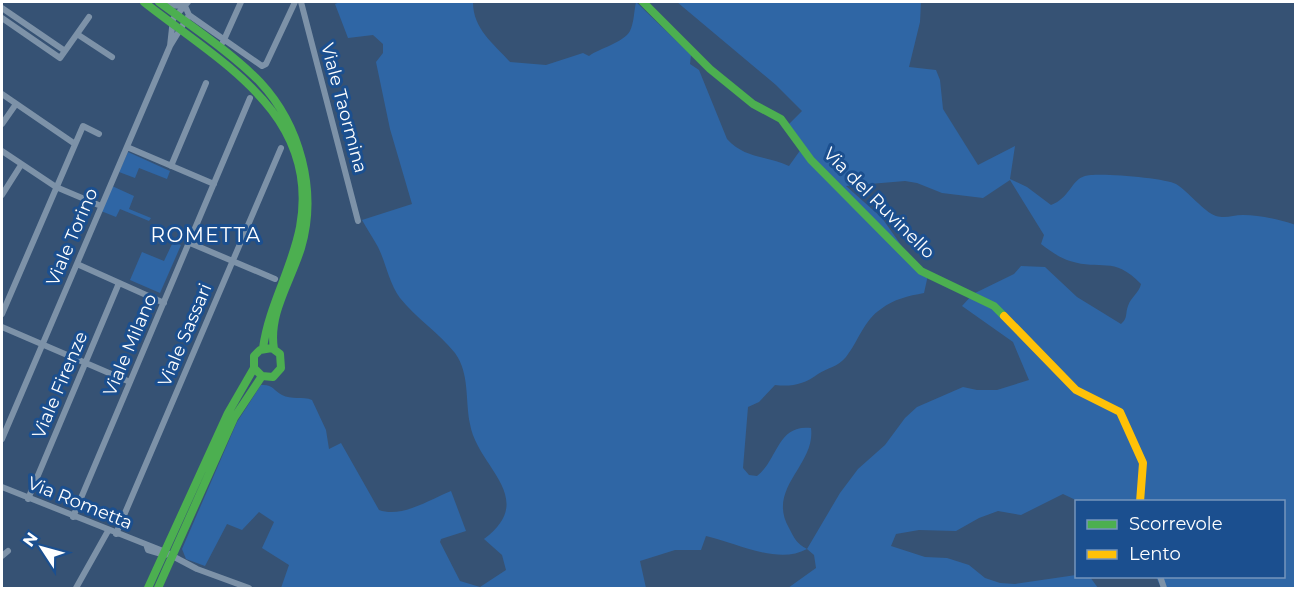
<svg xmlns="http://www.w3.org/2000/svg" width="1297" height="590" font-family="Montserrat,sans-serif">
<rect width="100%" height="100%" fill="#365274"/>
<!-- green -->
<path fill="#2f66a5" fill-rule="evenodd" d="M340 2H473C473 29 493 43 510 62L546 65 583 53 589 56C600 48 623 43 630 31 634 23 634 11 636 2L691 55 690 64 699 70 727 139C745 159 768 156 789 166L804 145 789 124 802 111 776 85 677 2H921L920 22 909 67 936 70 940 80 943 109 978 165 1015 146 1010 179 1027 187 1051 205C1070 198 1071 180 1085 176 1096 172 1166 178 1176 184 1188 191 1204 212 1216 216 1226 219 1233 215 1243 215 1259 215 1277 219 1293 224L1295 225V588H1161L1156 577 1284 576V502H1080L1063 494 1021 515 998 511 979 518 956 531 919 530 896 534 891 546 925 557 947 558 969 565 985 578 1000 583 1015 584 1076 575 1090 577 1098 588H788L816 568 814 555 807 549C778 565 737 543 706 536L701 550H675L640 561 646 588H281L289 565 262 548 274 522 259 512 242 530 227 524 205 566 186 559 182 549 237 422 261 385C273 384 273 390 282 395 291 400 303 396 312 400L326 430 329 449 341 443 379 510C402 518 429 500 451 491L466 531 441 539 440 542 460 581 480 587 506 570 502 555 484 539C539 498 477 467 470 424 465 400 470 374 455 353 439 333 416 318 400 298 389 283 386 263 378 247 373 238 367 229 362 220L412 204 390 129 376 62 383 53V44L373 35 348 38 335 4ZM1010 180 1044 235 1041 244C1050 251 1060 258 1070 261 1101 271 1113 255 1141 284 1139 293 1131 297 1128 306 1125 314 1128 318 1121 324L1077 297 1045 267 1021 266 1014 274 973 294 962 306 1013 342 1029 380 997 390H977L963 387 917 407 905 418 885 445 858 469 840 493 807 549C797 544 794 538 789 528 766 488 816 465 811 428 777 424 778 460 757 476L749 475 743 468 748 407 759 402 775 385C792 387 805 384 818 374 827 368 838 367 846 357 858 342 864 320 881 309 894 299 908 296 924 293L928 275 908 255 882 218 846 186 905 181 917 183 942 193 983 198Z
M128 152 170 171 167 179 139 168 135 178 119 172Z
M112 186 134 196 129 209 151 218 149 221 120 209 116 217 101 211Z
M173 242 181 245 160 293 130 280 142 252 164 261Z"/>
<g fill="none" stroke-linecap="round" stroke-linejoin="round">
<!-- street -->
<path stroke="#7d92a8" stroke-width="6" d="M301 2 358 221
M163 5 185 6
M2 8 65 51
M189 15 262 66 266 64 295 2
M2 18 60 58 89 17
M77 34 112 57
M223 42 241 2
M170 46 173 19 188 2
M2 94 75 144
M2 124 16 104
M127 147 214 184
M2 151 56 187 101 206
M171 166 206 83
M2 195 21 165
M190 243 275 279
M77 264 164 303
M2 314 83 126 99 134
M2 327 130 382
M2 439 170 46 189 15 185 6
M2 487 163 551 197 569 249 588
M28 499 119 283
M73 517 250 98
M116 534 281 148
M147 547 148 550 165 555
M2 556 8 551
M1160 576 1164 588
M76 588 108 531"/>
<!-- fast -->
<path stroke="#4caf50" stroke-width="8" d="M144 2C218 61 321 113 300 227 292 269 269 305 263 348
M159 2C190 25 233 54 260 82 300 125 318 191 301 248 291 281 268 314 274 349
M643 2 710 69 753 104 781 119 811 160 921 271 994 306 1004 316
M148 588 228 413 254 368
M158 588 234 418 262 376 273 377 281 368 280 354 272 348 260 350 254 356V368L262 376"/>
<!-- slow -->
<path stroke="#ffc107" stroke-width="8" d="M1004 316 1076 390 1120 412 1143 463 1140 502"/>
</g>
<g text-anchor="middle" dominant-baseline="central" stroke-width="6" stroke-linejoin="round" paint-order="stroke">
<!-- street labels -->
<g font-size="18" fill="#fff" stroke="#1b4f8f">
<text transform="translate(344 108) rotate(75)">Viale Taormina</text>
<text transform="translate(879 203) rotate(45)">Via del Ruvinello</text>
<text transform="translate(72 237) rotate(-67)">Viale Torino</text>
<text transform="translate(185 335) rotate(-67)">Viale Sassari</text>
<text transform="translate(130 345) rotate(-67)">Viale Milano</text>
<text transform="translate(60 385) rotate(-67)">Viale Firenze</text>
<text transform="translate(80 503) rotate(22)">Via Rometta</text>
</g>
<!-- neighbourhood labels -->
<g font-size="20" letter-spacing="1.5" fill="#fff" stroke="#1b4f8f">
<text x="206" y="235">ROMETTA</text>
</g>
</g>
<!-- border -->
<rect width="1297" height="590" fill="none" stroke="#ffffff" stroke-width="6"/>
<!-- legend -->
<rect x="1075" y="500" width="210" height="78" fill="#1b4f8f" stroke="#7695bc" stroke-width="1.5"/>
<rect x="1087" y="520" width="30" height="9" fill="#4caf50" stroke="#7695bc" stroke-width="1.5"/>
<text x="1129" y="530" font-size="18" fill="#ffffff">Scorrevole</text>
<rect x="1087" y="550" width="30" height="9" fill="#ffc107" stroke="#7695bc" stroke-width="1.5"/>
<text x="1129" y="560" font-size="18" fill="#ffffff">Lento</text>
<!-- north arrow -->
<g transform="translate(42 548) rotate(306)" stroke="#1b4f8f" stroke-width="4.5" paint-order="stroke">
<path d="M0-4.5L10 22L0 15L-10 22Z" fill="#ffffff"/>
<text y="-9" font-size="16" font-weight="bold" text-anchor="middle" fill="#ffffff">N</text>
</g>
</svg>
